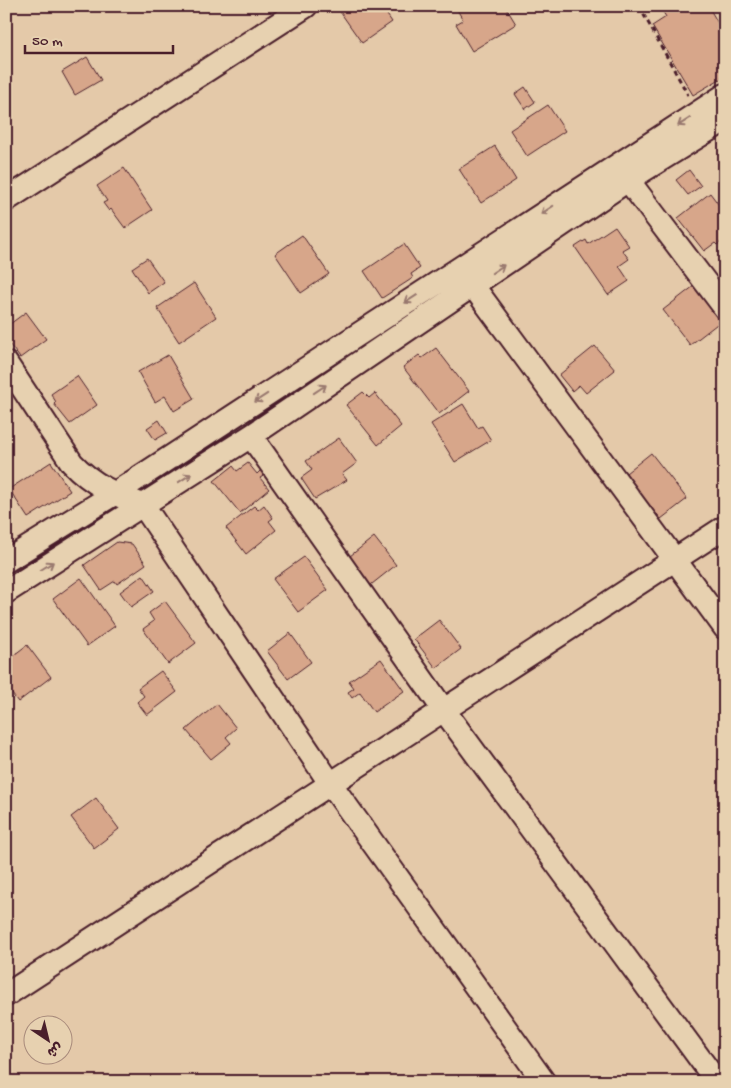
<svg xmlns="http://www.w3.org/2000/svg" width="731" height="1088" font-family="'Gochi Hand','Playpen Sans Arabic',sans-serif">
<rect width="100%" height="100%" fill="#e4c9a9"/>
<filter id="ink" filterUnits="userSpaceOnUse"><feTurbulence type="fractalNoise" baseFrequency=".02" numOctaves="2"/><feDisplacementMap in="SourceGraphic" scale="10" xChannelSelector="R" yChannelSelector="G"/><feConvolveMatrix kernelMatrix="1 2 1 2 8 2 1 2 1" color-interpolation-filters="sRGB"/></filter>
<g filter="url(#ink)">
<!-- building -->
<path fill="#d7a68a" stroke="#4a1f2b" d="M336 6H381L392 22 362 43Z
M455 6H505L516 24 472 51 456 24 463 20Z
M669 6H708L725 35V76L693 95 652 26 666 17 662 10Z
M87 57 101 80 75 95 62 72Z
M525 87 535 102 525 109 515 94Z
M548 105 565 131 527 156 510 130Z
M495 146 516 180 481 203 459 169Z
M124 168 152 210 125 228 111 209 109 211 103 203 107 201 97 186Z
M689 170 701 186 688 195 676 180Z
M710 193 725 213V239L717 245 715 243 704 251 678 218Z
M615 226 629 246 622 250 629 259 619 266 629 281 608 295 575 247 586 240 588 244Z
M302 235 329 274 301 293 275 254Z
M404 244 420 268 411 274 413 278 382 298 364 271Z
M147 258 164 282 148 293 132 268Z
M194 283 216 317 179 342 157 308Z
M694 286 721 321 690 345 663 310Z
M26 312 46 339 20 358 6 340V327Z
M595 346 615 370 586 393 579 385 572 391 559 375Z
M436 348 469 391 439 414 403 367 419 355 422 358Z
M168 355 194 399 174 411 165 396 155 402 138 372Z
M77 376 97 405 70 424 54 404 56 402 51 394Z
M363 392 369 398 375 393 401 426 378 445 346 405Z
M463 404 478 428 482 426 491 440 455 462 431 424Z
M159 420 167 433 155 440 147 428Z
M339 438 357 463 342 474 347 480 315 499 301 478 312 470 306 461Z
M651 453 687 499 661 519 657 514 653 518 621 477Z
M51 462 70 491 28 518 9 489Z
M248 463 257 474 261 470 265 475 260 478 269 489 240 513 214 481 233 466 237 471Z
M264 505 273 518 269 521 276 530 246 554 226 528 254 506 258 510Z
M374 537 396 565 367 588 345 560Z
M117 542 132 544 146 564 117 584 115 581 101 590 84 565Z
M304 557 328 590 298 612 273 579Z
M143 575 154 591 131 607 120 592Z
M81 578 115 626 87 646 53 599Z
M165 601 196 643 168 664 143 629 154 621 149 613Z
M439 620 461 649 436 668 414 639Z
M290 633 311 662 288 679 267 651Z
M27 645 51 677 18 702 6 686V661Z
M381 659 404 691 374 712 360 692 352 698 348 692 354 688 349 681Z
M161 671 177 692 147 715 137 702 144 696 138 688Z
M217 704 236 728 226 737 231 743 211 759 186 730Z
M96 798 119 829 94 848 71 817Z"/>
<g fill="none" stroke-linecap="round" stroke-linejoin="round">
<!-- minor casing -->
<g stroke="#4a1f2b" stroke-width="26">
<path id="minor" d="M628 180 725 308
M6 200 306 6
M473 286 725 628
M6 363 72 463C92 484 115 495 143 505L330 783 544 1082
M251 436 443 709 717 1082
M6 561 114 494 725 95
M6 592 251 436 628 180 725 120
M6 995 725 527"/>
</g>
<!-- path -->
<path stroke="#4a1f2b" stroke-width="3" stroke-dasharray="5 4" stroke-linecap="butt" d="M639 6 688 95"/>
<!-- minor -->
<use href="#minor" stroke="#e7d1b0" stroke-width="22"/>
</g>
<!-- one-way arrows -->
<defs><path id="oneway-shaft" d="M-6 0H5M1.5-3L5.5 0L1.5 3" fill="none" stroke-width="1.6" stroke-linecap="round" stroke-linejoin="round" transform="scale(1.25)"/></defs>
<g stroke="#98786e">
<use href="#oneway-shaft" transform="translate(684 122) rotate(147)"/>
<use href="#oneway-shaft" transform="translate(547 210) rotate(147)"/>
<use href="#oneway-shaft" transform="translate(498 269) rotate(-34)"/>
<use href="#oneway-shaft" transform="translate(411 299) rotate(147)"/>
<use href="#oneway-shaft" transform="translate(320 389) rotate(-34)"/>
<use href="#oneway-shaft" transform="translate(261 398) rotate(147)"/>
<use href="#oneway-shaft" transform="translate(185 478) rotate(-33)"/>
<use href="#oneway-shaft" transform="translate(47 566) rotate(-32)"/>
</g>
</g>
<!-- margin -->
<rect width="731" height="1088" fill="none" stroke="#e7d1b0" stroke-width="25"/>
<rect x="12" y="12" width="706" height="1063" fill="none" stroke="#4a1f2b" stroke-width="2" filter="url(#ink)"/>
<!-- north arrow -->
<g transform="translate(48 1040) rotate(145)"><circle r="24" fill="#e7d1b0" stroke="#a88a7b"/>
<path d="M0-4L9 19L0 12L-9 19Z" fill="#4a1f2b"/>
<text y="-8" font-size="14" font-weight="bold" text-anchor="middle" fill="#4a1f2b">ش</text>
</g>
<!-- scale -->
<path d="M25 45v8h148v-8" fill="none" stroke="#4a1f2b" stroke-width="2.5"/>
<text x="32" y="45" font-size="15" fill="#4a1f2b" stroke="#e7d1b0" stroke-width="4" paint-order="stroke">50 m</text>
</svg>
